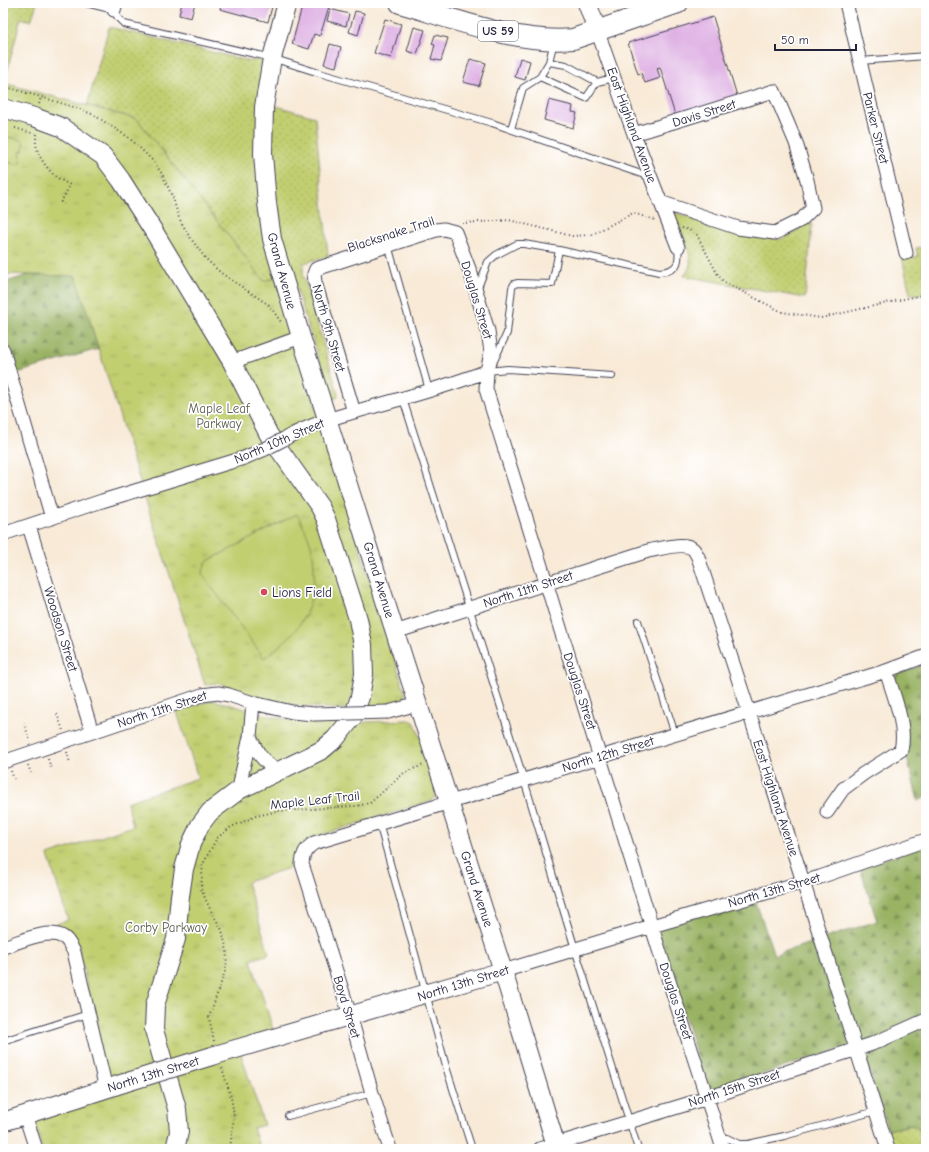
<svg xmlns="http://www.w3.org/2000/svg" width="929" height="1152" font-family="'Comic Neue',sans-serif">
<defs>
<pattern id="grass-dots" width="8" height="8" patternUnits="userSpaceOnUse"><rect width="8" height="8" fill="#c2cf71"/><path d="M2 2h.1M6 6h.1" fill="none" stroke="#a6b163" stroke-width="1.8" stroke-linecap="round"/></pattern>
<pattern id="forest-firs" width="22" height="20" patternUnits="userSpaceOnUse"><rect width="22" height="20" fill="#99b263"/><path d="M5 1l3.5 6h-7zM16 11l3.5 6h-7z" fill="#7c9053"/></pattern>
<pattern id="park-tufts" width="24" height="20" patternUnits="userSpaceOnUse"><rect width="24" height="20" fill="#c2cf71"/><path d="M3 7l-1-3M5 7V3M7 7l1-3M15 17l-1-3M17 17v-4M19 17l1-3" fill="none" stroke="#a6b163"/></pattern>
</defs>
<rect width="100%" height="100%" fill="#fff"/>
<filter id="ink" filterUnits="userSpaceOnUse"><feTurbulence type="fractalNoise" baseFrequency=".025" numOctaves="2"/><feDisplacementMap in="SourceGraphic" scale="8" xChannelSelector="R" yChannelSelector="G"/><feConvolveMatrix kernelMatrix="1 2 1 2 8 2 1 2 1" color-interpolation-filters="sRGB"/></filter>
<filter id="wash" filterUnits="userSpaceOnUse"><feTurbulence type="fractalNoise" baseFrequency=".012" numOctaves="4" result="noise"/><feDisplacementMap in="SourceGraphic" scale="16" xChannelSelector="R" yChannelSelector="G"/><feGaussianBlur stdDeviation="0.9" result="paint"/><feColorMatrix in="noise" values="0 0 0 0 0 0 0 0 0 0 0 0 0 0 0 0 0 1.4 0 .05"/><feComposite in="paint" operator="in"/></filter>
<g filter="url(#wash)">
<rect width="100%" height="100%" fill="#f8ead7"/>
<!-- grass -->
<path fill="url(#grass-dots)" stroke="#727856" d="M3 3H37L31 21 21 18 4 83Z
M109 27 249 61 257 60 263 61 276 278 264 281 137 119 87 106Z
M273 105 315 117 328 256 304 263 303 268V274L338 394 337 398 334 399 330 396 286 255 278 224 270 161Z
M668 210 743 236 782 239 792 234 811 220 812 225 805 298 684 276C686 273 689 269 690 265 693 250 676 224 668 210Z
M926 247V295L910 294 902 257H918L916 248Z
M912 1125 924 1133 926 1132V1149H893L888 1130Z"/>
<!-- forest -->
<path fill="url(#forest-firs)" stroke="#5e6a4f" d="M31 274 76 275 98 349 17 373 3 326V283Z
M926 664V797L918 801 905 749 895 681V675Z
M926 844V1132L925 1133 912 1125 888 1130 860 1043 715 1089 707 1088 658 932 660 927 755 899 774 955 877 921 860 868Z"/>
<!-- park -->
<path fill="url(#park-tufts)" stroke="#727856" d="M3 83 137 119 264 281 276 278 405 693V699L397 704 373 708 338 709 299 706 260 698 217 683 205 685 145 498 76 276 3 274Z
M212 700C233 704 253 713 274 717 320 726 363 722 409 720L414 722 417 728 437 791 435 797 432 801 314 837C301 844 294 851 295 866L247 882 269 954 251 960 273 1029 241 1054 264 1125 253 1128 260 1149H42L36 1128 35 1121 39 1118 110 1095 78 944C74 932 67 928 56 924L68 920 48 855 133 826 127 802 198 778 177 712Z"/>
<!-- pitch -->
<path fill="#c2cf71" stroke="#727856" d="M3 136 22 140 24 143 23 151H21L20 153 21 156 19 165 3 161Z
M297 514C301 522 306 531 309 539 313 549 314 562 314 572 314 615 296 634 264 658L202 574 206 562Z"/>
<g id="blocks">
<!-- building -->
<path fill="#ddade2" d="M182 3H195L191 18 179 15Z
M221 3H273L268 22 220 9Z
M303 3H330L320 36 314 34 309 49 292 44Z
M330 9 349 14 346 26 327 21Z
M355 11 364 13 358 35 349 32Z
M713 17 737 96 675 115 660 67 657 68 660 78 645 83 641 73 638 74 628 43Z
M385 19 401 24 391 58 374 53Z
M414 27 425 30 417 54 407 51Z
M435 35 448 38 441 61 431 59 435 45 432 44Z
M330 44 341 47 336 67 324 64Z
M520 58 530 61 525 80 515 77Z
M470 59 486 63 479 86 463 82Z
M549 100 573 106 572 112 577 113 573 128 544 120Z"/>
</g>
</g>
<g filter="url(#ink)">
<use href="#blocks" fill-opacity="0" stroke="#424052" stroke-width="1"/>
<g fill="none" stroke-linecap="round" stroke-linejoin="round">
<!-- lane casing -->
<g stroke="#424052" stroke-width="8">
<path id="lane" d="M86 3 114 10 118 18 124 24 272 58 316 72 492 123 650 177
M860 61 926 56
M549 62 566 65 597 82
M540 77 586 98 597 82 614 78
M511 129 523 88 540 77 549 62 554 41
M388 245 429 390
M477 290 488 262 496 255 517 244H524L559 250 659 272C677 271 680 264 678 247
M493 363 507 333 512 288 514 284 518 283 552 284 559 250
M487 371 508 369 612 376
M403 399 524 780 575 949 638 1149
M638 621 675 734
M379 823 447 1070 472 1149
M3 1041 88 1014
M288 1116 372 1093
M719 1138H727L739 1144H748L784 1136 876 1111"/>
</g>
<!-- street casing -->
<g stroke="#424052" stroke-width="15">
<path id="street" d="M846 3 906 253
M114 10 116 3
M597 30 634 134 678 247
M634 134 774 91 796 143 807 180 813 208 801 220 775 233 738 228 660 202
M3 350 52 518
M232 362 301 337
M354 412 315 282 314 274 316 269 436 230 444 229 455 232 471 274 488 331 491 352 487 371 486 389C542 567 596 746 651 924 674 999 700 1074 723 1149
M284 439C314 422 347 414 379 405 415 395 452 385 487 371
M29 526 92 732
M3 534 102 501 244 458 265 449
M395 632 648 551C660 549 684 541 693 549 695 551 697 555 698 557L749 712 888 1149
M388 712 418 704
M250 737C258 754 262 760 277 771
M3 762 202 695 218 693 229 695 253 703 292 712 314 714
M239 790 242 773 250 737 253 703
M827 812 843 789 863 774 901 750C907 727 893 693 886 671
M3 947C20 942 47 928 63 937 68 939 71 947 74 952L106 1089
M503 971 652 926 820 877 923 841
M25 1115 36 1149
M390 1149 372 1093 350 1015 302 864C303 854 305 849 314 843L886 671 926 656
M540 1149 707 1098 872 1044 926 1020"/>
</g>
<!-- secondary casing -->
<g stroke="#424052" stroke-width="20">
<path id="secondary" d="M287 3 272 58 264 107 263 154 267 203 272 239 301 337 503 971 557 1149
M587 3 597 30
M3 108 34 117 61 127 103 156 121 180 153 230 232 362 269 435 320 507 326 519 358 619 363 645 364 674 360 697 353 717 335 739 322 750 312 755 239 790 210 812 200 825 191 844 184 869 180 896 176 939 155 1005 154 1030 177 1109 179 1132 175 1149
M212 1056 503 971
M3 1122 124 1083"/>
</g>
<!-- primary casing -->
<g stroke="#424052" stroke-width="22">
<path id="primary" d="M400 3C454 19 517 44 573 39L678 3"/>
</g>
<!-- path -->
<path stroke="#424052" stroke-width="2" stroke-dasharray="1 3" stroke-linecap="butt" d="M3 86 41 97
M39 104 41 97 80 109 94 115 128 137 137 145 154 162 162 174 173 198 179 218 189 236 206 259 221 273 269 305 281 322
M15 128 35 134
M37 134C32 149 45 167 56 177 60 180 65 182 70 185L61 202 64 204
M462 223 509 220 572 236 591 235 633 213 655 220
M682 228 689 230 697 235 718 275 724 282 782 312 821 318 926 294
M57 714 63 730
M24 723 30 741
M67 752 70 763
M48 759 51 768
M28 765 31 773
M11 771 14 779
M214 1041 209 1017 226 969 227 951 222 930 210 909 201 889 203 864 217 838 231 827 256 816 279 811 356 806 370 803 404 773 423 765
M222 1068 231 1097 234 1116 230 1149"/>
<!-- lane -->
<use href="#lane" stroke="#fff" stroke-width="6"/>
<!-- street -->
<use href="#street" stroke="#fff" stroke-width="13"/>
<!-- secondary -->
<use href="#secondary" stroke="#fff" stroke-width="18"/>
<!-- primary -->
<use href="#primary" stroke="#fff" stroke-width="20"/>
<!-- street-bridge casing -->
<g stroke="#424052" stroke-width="15" stroke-linecap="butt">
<path id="street-bridge" d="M265 449 284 439
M314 714 388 712"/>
</g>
<!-- secondary-bridge casing -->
<g stroke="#424052" stroke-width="20" stroke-linecap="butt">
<path id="secondary-bridge" d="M124 1083 212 1056"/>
</g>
<!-- street-bridge -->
<use href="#street-bridge" stroke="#fff" stroke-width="13"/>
<!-- secondary-bridge -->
<use href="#secondary-bridge" stroke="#fff" stroke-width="18"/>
</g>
</g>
<!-- markers -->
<circle fill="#d1495b" stroke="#fff" stroke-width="1.5" cx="264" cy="592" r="4"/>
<g text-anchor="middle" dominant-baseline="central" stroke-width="3.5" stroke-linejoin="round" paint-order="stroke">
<!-- shield labels -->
<rect fill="#fff" stroke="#646476" stroke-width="1" x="478" y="21" width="40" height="20" rx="3"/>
<g font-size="12" font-weight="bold" fill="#22223b">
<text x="498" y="31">US 59</text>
</g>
<!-- street labels -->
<g font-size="13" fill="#22223b" stroke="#fff">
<text transform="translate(704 113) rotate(-17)">Davis Street</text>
<text transform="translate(632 125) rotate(70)">East Highland Avenue</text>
<text transform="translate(876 128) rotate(76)">Parker Street</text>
<text transform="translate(391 234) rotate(-18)">Blacksnake Trail</text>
<text transform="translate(282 271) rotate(75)">Grand Avenue</text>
<text transform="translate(477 300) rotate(73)">Douglas Street</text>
<text transform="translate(329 328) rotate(74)">North 9th Street</text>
<text transform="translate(279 441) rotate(-23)">North 10th Street</text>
<text transform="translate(379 580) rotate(73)">Grand Avenue</text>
<text transform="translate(528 589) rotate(-18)">North 11th Street</text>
<text transform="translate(61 629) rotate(73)">Woodson Street</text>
<text transform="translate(580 691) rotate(72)">Douglas Street</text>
<text transform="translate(162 709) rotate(-18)">North 11th Street</text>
<text transform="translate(608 754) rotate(-17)">North 12th Street</text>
<text transform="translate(776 798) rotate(72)">East Highland Avenue</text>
<text transform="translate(315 800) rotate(-6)">Maple Leaf Trail</text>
<text transform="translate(477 889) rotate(72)">Grand Avenue</text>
<text transform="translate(774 890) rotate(-16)">North 13th Street</text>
<text transform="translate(463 983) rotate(-17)">North 13th Street</text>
<text transform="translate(676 1001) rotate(72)">Douglas Street</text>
<text transform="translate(347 1007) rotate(73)">Boyd Street</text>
<text transform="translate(153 1074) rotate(-17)">North 13th Street</text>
<text transform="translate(734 1088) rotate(-18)">North 15th Street</text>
</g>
<!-- park labels -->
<g font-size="13" fill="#5a5f4e" stroke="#fff">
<text x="219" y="408">Maple Leaf<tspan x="219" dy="15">Parkway</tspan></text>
<text x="166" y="927">Corby Parkway</text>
</g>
<!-- poi labels -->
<g font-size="13" fill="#22223b" stroke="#fff" text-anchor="start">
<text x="272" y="592">Lions Field</text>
</g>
</g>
<!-- margin -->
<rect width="929" height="1152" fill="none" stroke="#fff" stroke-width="16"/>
<!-- scale -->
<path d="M775 44v6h81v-6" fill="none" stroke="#22223b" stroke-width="2"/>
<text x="781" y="44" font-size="12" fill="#22223b" stroke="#ffffff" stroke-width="3" paint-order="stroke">50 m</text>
</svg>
